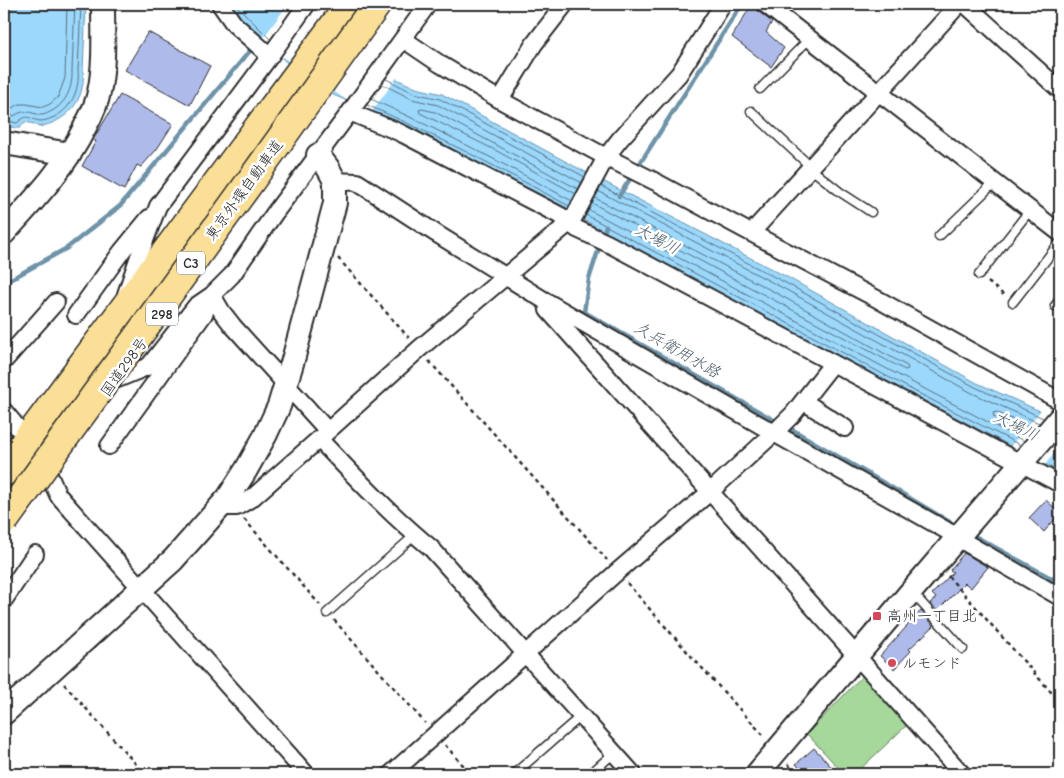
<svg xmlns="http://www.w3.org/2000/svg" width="1064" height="778" font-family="'Comic Neue','Klee One',sans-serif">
<rect width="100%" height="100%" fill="#fff"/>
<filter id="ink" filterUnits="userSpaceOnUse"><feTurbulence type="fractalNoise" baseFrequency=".02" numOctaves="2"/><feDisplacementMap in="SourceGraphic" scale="10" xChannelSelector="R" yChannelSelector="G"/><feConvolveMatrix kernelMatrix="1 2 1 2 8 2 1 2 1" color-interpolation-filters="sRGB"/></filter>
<g filter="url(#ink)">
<!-- green -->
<path fill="#a5d89a" stroke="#688262" d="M865 673 908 724 855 774H844L807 734Z"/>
<!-- water -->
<path fill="#9bd8fc" stroke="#6e93a8" d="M4 4H86L83 70C86 101 67 122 38 127L35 124 25 122 20 128H15L4 125Z
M228 4H285L308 24 352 58 416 88 442 94 574 166 787 277 977 383 1060 420V472L691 278 486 167 404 126 329 93 285 61 237 14Z"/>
<!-- pier -->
<path fill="#fff" d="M288 4 310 22 353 55 398 76 370 114 363 111 266 46 261 41Z
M1042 409 1060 418V446L1044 466 1009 448Z"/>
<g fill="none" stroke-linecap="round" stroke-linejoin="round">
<!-- shore -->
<path stroke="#58707f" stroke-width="1" d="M235 4 270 39
M386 79 414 93 440 99 585 177
M382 84 412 99 438 105 582 183
M371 99C440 130 506 165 572 201
M367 105C436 135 503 170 569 206
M4 106 12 108 20 104H26L43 107 50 104 58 97 65 78 67 4
M4 114 14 116C26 108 29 113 41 115 44 115 46 114 48 113 66 105 73 88 72 70L75 4
M4 120 17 123C29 112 29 120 41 121 45 121 49 119 52 118 71 110 80 90 78 70L81 4
M601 186 784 282 975 387 1043 418
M598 191 781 287 972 393 1039 423
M576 194 495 150 420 113 419 110 422 109 435 112 578 189
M592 203 905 370 908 369 907 366 778 294 595 198
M589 210 921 387 1024 441
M586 215 918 393 1020 445
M1029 435 994 417 993 413 996 412 1034 429"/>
<!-- stream -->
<path stroke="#6e93a8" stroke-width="4.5" d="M619 196 742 4
M606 226 589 279 584 312 779 423
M4 283 67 248 120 206 254 46
M786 426 911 499 958 527
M969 533 1060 583"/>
</g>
<!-- building -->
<path fill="#aebaea" stroke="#2b2b2b" d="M752 4 756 7 759 12 772 22 766 32 784 48 771 67 732 37Z
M148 32 210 66 190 105 125 70Z
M120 95 173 124 157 149 141 167 137 165 124 190 82 166 96 141 93 140Z
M1046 500 1060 513 1044 532 1029 518Z
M964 553 988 567 971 588 965 583 937 611 930 603 936 598 932 594 953 572 950 570Z
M921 611 934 626 909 649 911 651 894 669 880 656 909 624 908 623Z
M814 748 838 774H805L796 764Z"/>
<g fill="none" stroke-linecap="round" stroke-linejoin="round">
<!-- lane casing -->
<g stroke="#2b2b2b" stroke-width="11">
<path id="lane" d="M760 89 810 38
M751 111 811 167
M810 168 840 192 871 212
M939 236 995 182
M979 275 1030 210
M1013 302 1060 242
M1055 306 1060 299
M911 595 919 600 963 649
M327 613 415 535
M514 774 581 716
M590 774 614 753"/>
</g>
<!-- street casing -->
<g stroke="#2b2b2b" stroke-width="20">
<path id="street" d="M220 4 234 24 270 56
M765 4 1060 233
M965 4 1060 90
M403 39 440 64 500 100 606 157 656 182 751 233 879 300 1060 401
M500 100 534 44 565 4
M350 112C367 120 386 126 403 134L561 216 577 229 609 244 1060 484
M335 181 357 182 437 234 547 302 548 310 962 774
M751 233 959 4
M126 294 138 259 158 206 270 56 307 4
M212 295 222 312 233 326 328 431
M549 303 774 433 944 529 968 544 1060 597
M76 315 122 251 149 218
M4 361 56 302
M115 380 149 366 196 306 212 295 232 275 274 214 350 112 428 4
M803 401 845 428
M4 411 27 439 49 475 58 495 306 774
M319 439C355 477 391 515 431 548L633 774
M109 446 204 314 212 295
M220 507H237L252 498 319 439 419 349 569 223 574 217 606 157 620 139 679 74 723 4
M4 600 35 554
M391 774 617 572 711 491 774 433 793 414 833 363"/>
</g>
<!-- secondary casing -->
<g stroke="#2b2b2b" stroke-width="26">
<path id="secondary" d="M4 143 70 154
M4 233C34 200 65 168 85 127 91 116 97 104 99 92 105 65 103 31 103 4
M4 713 173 560 228 498 246 470 265 436 279 406 293 360 335 203V181L328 168 318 155
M757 774 909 594 1060 418"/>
</g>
<!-- highway casing -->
<g stroke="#2b2b2b" stroke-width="31">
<path id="highway" d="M4 472 27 439 350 4"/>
</g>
<!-- path -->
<path stroke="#2b2b2b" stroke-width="2.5" stroke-dasharray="4 4" stroke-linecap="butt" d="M338 258 409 338
M988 282 1005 296
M429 361 607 560
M244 519 320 605
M948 576 1060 702
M627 583 691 656 765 737
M334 620 425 723
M64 684 145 774
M445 745 471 774
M788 764 797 774"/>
<!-- lane -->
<use href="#lane" stroke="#fff" stroke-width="8"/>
<!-- street -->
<use href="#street" stroke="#fff" stroke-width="16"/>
<!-- secondary -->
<use href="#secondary" stroke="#fff" stroke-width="22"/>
<!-- highway -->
<use href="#highway" stroke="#fbdf96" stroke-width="28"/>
<!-- highway-bridge casing -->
<g stroke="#2b2b2b" stroke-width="31" stroke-linecap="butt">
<path id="highway-bridge" d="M4 521 252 179 377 4"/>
</g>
<!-- highway-bridge -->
<use href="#highway-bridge" stroke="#fbdf96" stroke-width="28"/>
</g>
</g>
<!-- markers -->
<g fill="#d1495b" stroke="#fff" stroke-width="2">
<rect x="872" y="611" width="10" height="10" rx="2.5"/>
<circle cx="892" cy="663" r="5"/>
</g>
<g text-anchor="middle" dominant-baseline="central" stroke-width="5" stroke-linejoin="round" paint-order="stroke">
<!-- shield labels -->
<g fill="#fff" stroke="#6b6b6b" stroke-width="1">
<rect x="177" y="251.5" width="28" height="23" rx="4"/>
<rect x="146" y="302.5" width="32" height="23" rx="4"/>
</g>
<g font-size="14" font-weight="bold" fill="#2b2b2b">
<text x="191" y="263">C3</text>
<text x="162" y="314">298</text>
</g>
<!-- street labels -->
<g font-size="15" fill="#2b2b2b" stroke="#fff">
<text transform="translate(244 190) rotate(-54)">東京外環自動車道</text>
<text transform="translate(124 367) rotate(-54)">国道298号</text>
</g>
<!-- poi labels -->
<g font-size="15" fill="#2b2b2b" stroke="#fff" text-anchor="start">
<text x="887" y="616">高州一丁目北</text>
<text x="902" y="663">ルモンド</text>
</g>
<!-- water labels -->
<g font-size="16" font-style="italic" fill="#4d5f6a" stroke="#fff">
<text transform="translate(657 239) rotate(28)">大場川</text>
<text transform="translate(677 350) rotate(30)">久兵衛用水路</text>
<text transform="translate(1016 426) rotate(26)">大場川</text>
</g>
</g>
<!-- margin -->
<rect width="1064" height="778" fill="none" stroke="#fff" stroke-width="20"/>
<rect x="10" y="10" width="1044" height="758" fill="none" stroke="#2b2b2b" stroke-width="2" filter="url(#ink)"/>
</svg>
